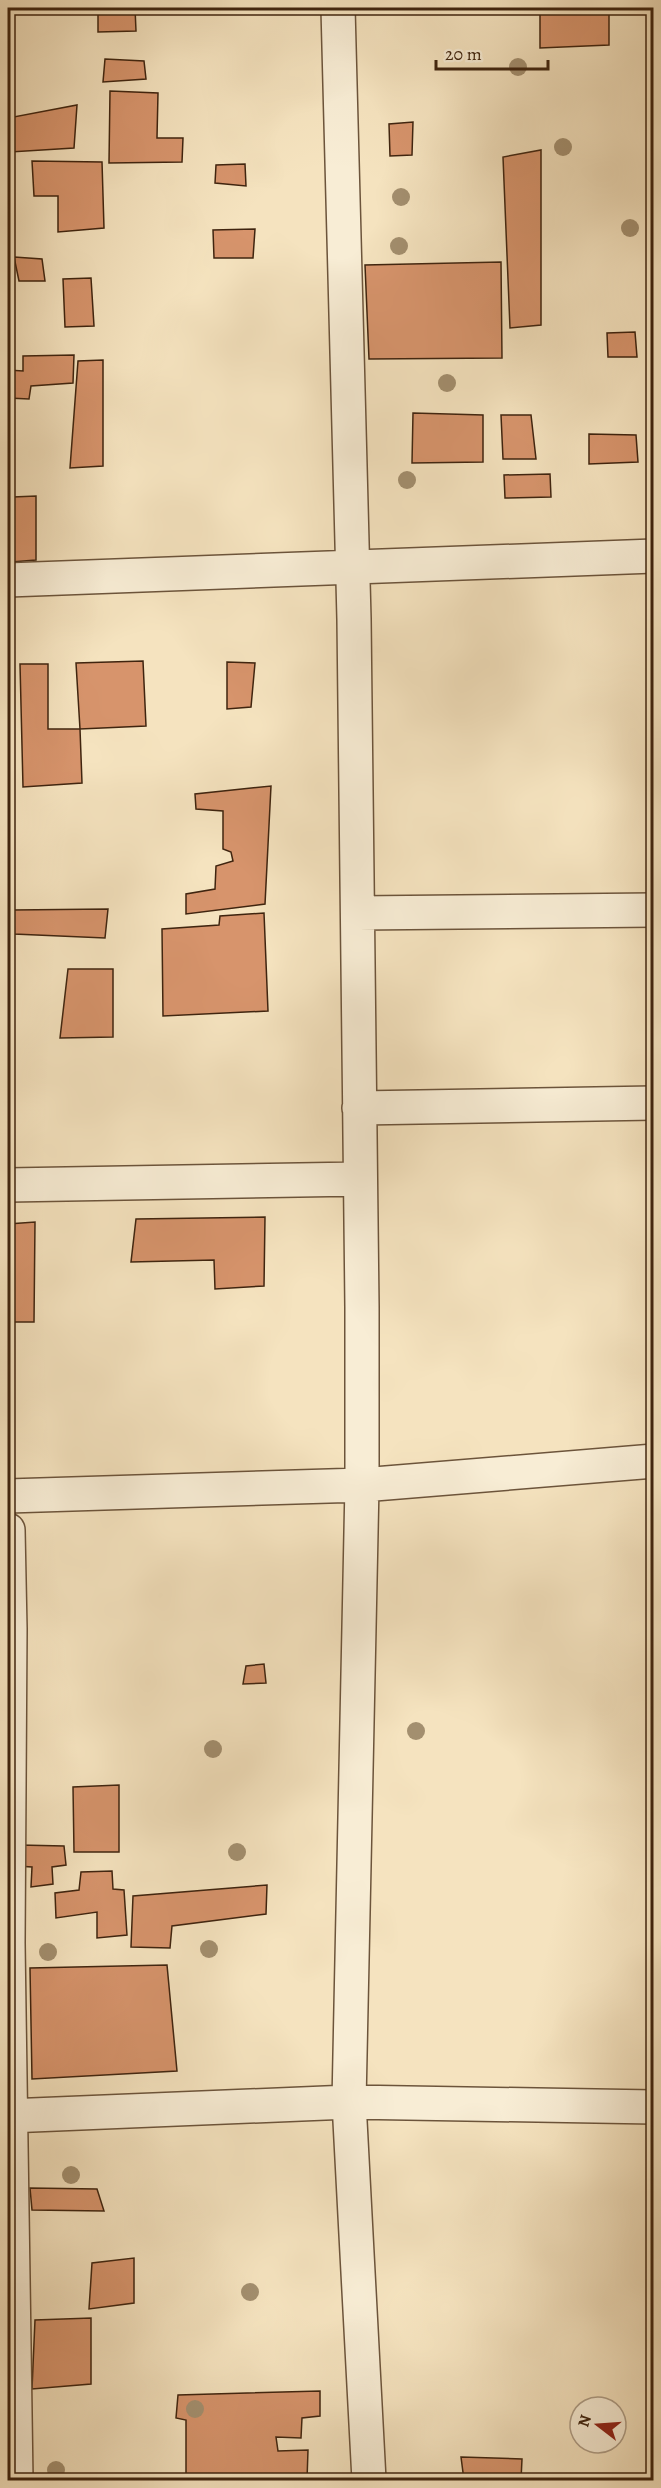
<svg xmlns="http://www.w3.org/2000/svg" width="661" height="2488" font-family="Alegreya,serif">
<rect width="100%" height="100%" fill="#f5e3bf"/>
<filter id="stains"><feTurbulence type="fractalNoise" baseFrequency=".00333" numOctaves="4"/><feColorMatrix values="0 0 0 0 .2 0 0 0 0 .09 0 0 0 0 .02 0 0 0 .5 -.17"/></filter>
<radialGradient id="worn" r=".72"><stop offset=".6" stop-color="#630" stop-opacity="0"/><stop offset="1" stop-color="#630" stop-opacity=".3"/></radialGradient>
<!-- building -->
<path fill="#d7946c" stroke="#3f240f" stroke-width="1.5" d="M98 8H135L136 31 98 32Z
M540 8H609V45L540 48Z
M105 59 144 61 146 79 103 82Z
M110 91 158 93 157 138H183L182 162 109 163Z
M77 105 74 148 10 152 8 118Z
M413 122 412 155 390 156 389 124Z
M541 150V325L510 328 503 157Z
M32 161 102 162 104 228 58 232V196H34Z
M245 164 246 186 215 183 216 165Z
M255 229 253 258H214L213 230Z
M14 257 42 259 45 281H19Z
M501 262 502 358 369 359 365 265Z
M91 278 94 326 65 327 63 279Z
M635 332 637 357H608L607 333Z
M74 355 73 383 31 386 29 399 8 398V370L23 371V356Z
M103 360V466L70 468 78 361Z
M413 413 483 415V462L412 463Z
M501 415H531L536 459H503Z
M589 434 636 435 638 462 589 464Z
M550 474 551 497 505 498 504 475Z
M36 496V560L11 562 13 497Z
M143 661 146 726 80 729 76 663Z
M227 662 255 663 251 707 227 709Z
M20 664H48V729H80L82 783 23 787Z
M271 786 265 904 186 914V894L215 889 216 866 233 861 231 852 223 849V811L196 809 195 794Z
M108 909 105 938 14 934 13 910Z
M264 913 268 1011 163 1016 162 929 219 925 220 916Z
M68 969H113V1037L60 1038Z
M265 1217 264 1286 215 1289 214 1260 131 1262 136 1219Z
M35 1222 34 1322H8V1224Z
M264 1664 266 1683 243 1684 246 1666Z
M119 1785V1852H74L73 1787Z
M19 1845 64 1846 66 1865 52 1867 53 1884 31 1887 32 1867 17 1866Z
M112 1871 113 1889 124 1890 127 1935 97 1938V1912L56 1918 55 1893 79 1890 81 1872Z
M267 1885 266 1914 172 1926 170 1948 131 1947 133 1896Z
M167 1965 177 2071 32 2079 30 1968Z
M30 2188 97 2189 104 2211 32 2210Z
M134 2258V2303L89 2309 92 2263Z
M91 2318V2384L32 2389 35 2320Z
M320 2391V2416L302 2418 301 2438 276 2437 278 2451 308 2450 307 2480H186V2420L176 2418 178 2395Z
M461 2457 522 2459 521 2480H464Z"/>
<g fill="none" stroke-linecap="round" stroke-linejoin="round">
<!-- street casing -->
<g stroke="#6c543b" stroke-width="36">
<path id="street" d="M338 8 354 619 362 1307V1485L349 2102 369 2480
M8 580 654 556
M358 913 654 910
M359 1108 654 1103
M8 1185 359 1179
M8 1496 362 1485 654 1461
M8 1530 10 1629 8 1943 16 2480
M8 2116 349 2102 654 2107"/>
</g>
<!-- street -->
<use href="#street" stroke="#f8edd5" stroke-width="33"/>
</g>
<!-- trees -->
<g fill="#a38f6f">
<circle cx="518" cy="67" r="9"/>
<circle cx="563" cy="147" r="9"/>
<circle cx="401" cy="197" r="9"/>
<circle cx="630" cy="228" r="9"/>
<circle cx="399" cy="246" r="9"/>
<circle cx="447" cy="383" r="9"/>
<circle cx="407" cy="480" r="9"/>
<circle cx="416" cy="1731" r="9"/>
<circle cx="213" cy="1749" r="9"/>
<circle cx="237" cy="1852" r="9"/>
<circle cx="209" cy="1949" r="9"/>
<circle cx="48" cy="1952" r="9"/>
<circle cx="71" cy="2175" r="9"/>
<circle cx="250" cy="2292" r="9"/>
<circle cx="195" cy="2409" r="9"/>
<circle cx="56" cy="2470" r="9"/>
</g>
<!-- margin -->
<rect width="661" height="2488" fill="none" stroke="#f5e3bf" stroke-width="30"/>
<rect x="9" y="9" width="643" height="2470" fill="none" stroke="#3f240f" stroke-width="3"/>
<rect x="15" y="15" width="631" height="2458" fill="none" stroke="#3f240f" stroke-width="1.5"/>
<!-- north arrow -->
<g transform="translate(598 2425) rotate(287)"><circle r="28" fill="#f8edd5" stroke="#ae9d86" stroke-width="1.5"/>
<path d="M0-4.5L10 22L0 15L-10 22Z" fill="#8f2418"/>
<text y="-9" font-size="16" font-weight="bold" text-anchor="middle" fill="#3f240f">N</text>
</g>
<!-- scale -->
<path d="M436 60v9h112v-9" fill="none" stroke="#3f240f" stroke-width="3"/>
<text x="445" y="60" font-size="18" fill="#3f240f" stroke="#f8edd5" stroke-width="4.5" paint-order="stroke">20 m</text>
<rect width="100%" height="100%" filter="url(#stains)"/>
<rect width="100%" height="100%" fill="url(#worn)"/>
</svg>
